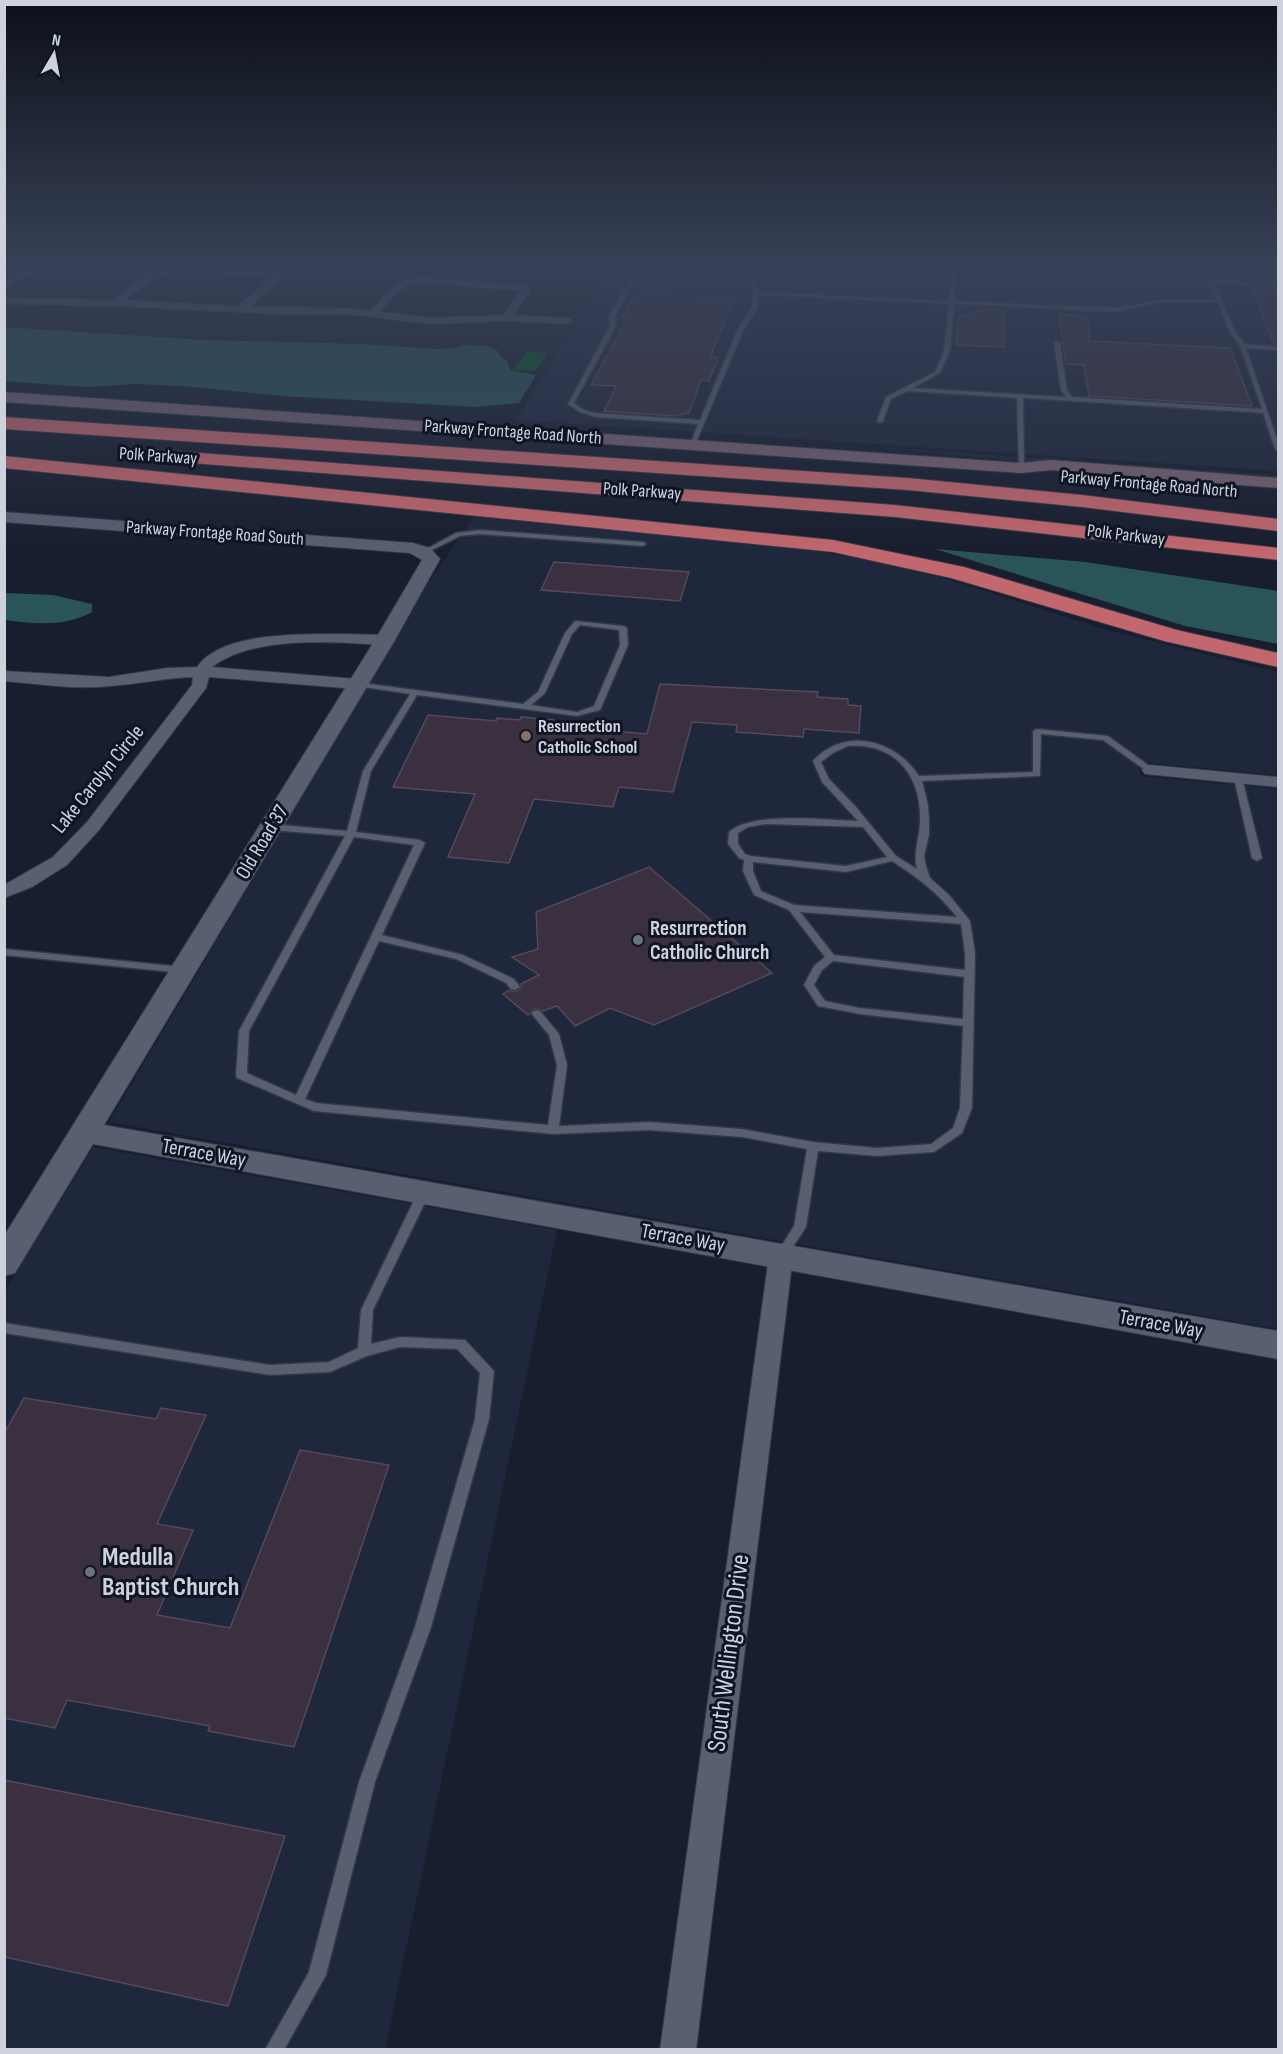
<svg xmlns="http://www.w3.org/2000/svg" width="1283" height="2054" font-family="'Sofia Sans Condensed',sans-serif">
<rect width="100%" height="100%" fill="#181e2e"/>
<!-- built -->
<path fill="#1f273c" d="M611 265H1278V471L516 420Z
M861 446 1278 475V478L1010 460Z
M474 517 777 545 859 558 947 579 1107 630 1278 672V775L1138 762 1140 776 1278 789V1329L109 1122 427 585Z
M93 1147 557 1230 385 2049H5L4 1292Z"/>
<!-- green -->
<path fill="#06551f" d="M526 352 548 353 536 371 513 370Z"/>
<!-- water -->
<path fill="#295458" d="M4 327 204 340 362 344 437 349 456 348 464 345 487 346 498 351 502 358 507 360 510 370 536 375 519 403 476 407 283 396 183 386 135 384 88 387 5 381Z
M935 549 1085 562 1278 591V644L1185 626Z
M5 593 53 595 92 604V612C66 627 34 624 5 620Z"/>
<!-- building -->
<path fill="#3b3040" stroke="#55495a" stroke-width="1.5" d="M1245 270 1278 272V282L1249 280Z
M1252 287 1278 288V345L1274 344Z
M636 294 735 297 710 357 718 358 709 381 701 380 689 413 674 416 604 411 616 386 591 385 629 316H623Z
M988 309 1004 310V347L956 345 959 316Z
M1059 314 1075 315 1089 320V341L1230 348 1252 406 1089 396 1084 365 1066 364Z
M554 562 689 572 680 601 541 590Z
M660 684 818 692 817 697 848 699V705L861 706 859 733 804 729 803 737 736 732 737 725 692 722 673 792 619 787 613 807 534 799 509 863 448 857 475 794 393 787 428 715 496 721 497 718 520 720 521 717 554 720 552 724 578 726V728L647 734Z
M649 867 772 973 654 1025 610 1008 575 1026 557 1006 543 1011 535 1008 528 1015 503 994 509 990 516 992 522 987 521 984 539 975 512 957 538 949 536 912Z
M24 1398 156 1419 161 1408 206 1415 157 1524 193 1530 157 1615 230 1628 300 1450 389 1465 294 1747 208 1731 210 1726 67 1700 55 1728 4 1718V1434Z
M4 1780 285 1836 228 2006 4 1957Z"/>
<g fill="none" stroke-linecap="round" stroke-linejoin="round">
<!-- service casing -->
<g stroke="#343845" stroke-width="3">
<path id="service" d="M640 265H644L615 316 616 326 574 403 584 410 595 413 700 420 737 331 752 307 754 290 751 277C756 269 758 265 768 265L761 269 755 277 758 292 949 301 953 265H957L954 301 1115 308 1160 300H1217L1209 283 1204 278 1139 265H1148L1200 275 1194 265H1198L1200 270 1212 280 1278 284V286L1214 283 1235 331 1245 344 1278 347V350L1246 348 1278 442V451L1275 449 1263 413 1023 398 1024 468 1019 469 1017 398 908 391 891 399 883 421 880 423 877 421 886 397 935 372 944 351 949 304 758 295V307L743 331 695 445 690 446 698 424 595 417 580 412 568 404 610 326 609 316ZM1160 302H1218L1229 331 1240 346 1262 409 1072 397 1067 390 1060 343 1057 341 1054 343 1061 390 1066 397 913 388 940 373 950 351 954 304 1115 312Z
M480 530 643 542 646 544 643 546 480 534 460 536 426 553 421 552 456 533Z
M575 621 623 626 627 628 628 645 600 710 577 716 417 695 371 771 356 832 420 840 425 843 382 935 463 955 514 979 520 987 515 990 511 989 506 983 456 959 379 941 305 1099 316 1103 548 1125 557 1065 549 1035 531 1013 536 1010 540 1011 559 1034 567 1065 559 1126 649 1122 742 1129 813 1142 877 1148 931 1144 953 1128 960 1108 963 1026 860 1014 818 1006 804 985 814 966 825 957 789 910 754 895 743 871 744 860 739 858 728 844 729 832C752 811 827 820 858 821L822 782 813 761C845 726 896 740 919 776L1033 772V731L1037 729 1108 736 1155 770 1151 773 1148 772 1103 740 1041 734 1040 776 922 781 928 805 929 820V835L924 856 926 866 930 878 949 895 970 921 975 953 972 1108 962 1133 934 1152 877 1156 818 1151 806 1227 785 1259 781 1261 777 1259 775 1256 794 1226 807 1149 742 1137 649 1130 553 1134 314 1111 237 1078 236 1075 239 1031 345 836 271 830 267 827 271 824 347 831 363 771 410 694 357 686H354V682L523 704 538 692 565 633ZM580 625 619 630 620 645 594 706 577 712 531 705 545 693 572 634ZM848 746C897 743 922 777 920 823 919 839 913 854 917 869L896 856 856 807 829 779 821 762 833 753ZM766 824 863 827 887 857 846 866 751 856 745 854 738 844V833L748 827ZM354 837 414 845 296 1095 247 1073 249 1031ZM892 861C918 878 937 892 957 917L794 905 761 891 753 871V862L846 872ZM800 912 961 924 965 953V970L834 955ZM833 961 964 977 963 1019 860 1008 825 1001 814 985 822 970Z
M1238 775 1242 778 1262 858 1257 861 1252 858 1234 778Z
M4 949 183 967 188 970 183 973 4 955Z
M424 1188 428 1189 430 1192 373 1310 371 1344 400 1337 465 1340 494 1371 489 1419 431 1627 375 1782 326 1975 284 2050H265L309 1972 359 1782 415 1627 475 1419 480 1373 457 1349 400 1347 367 1356 330 1372 270 1375 4 1333V1323L270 1365 329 1362 358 1348 361 1310 418 1192 420 1189Z"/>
</g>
<!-- minor casing -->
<g stroke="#343845" stroke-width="2">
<path id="minor" d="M33 265H44L4 290V282Z
M174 265 279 272 283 277 281 279 250 307 347 308 370 311C386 293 396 279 422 277L526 286 531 291 513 315 568 318 573 321 568 324 506 321 431 324 347 314H277L115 306 4 304V298L113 300 149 273ZM179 270 273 277 238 306 124 300 156 277ZM422 283 520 291H521L503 315 431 318 380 312C393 297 401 284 422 283Z
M345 634 385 635 393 640 385 645C334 642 254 635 212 667L357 679 365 684 357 689 209 677 206 688 99 830 67 865 32 887 4 898V885L53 857 87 822 192 685 193 677C165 678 138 684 111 686 76 690 39 684 4 681V671L109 677 167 668 197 667C221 631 306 634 345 634Z
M1151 765 1278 777V787L1145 774 1142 770 1145 766Z
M781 1246 790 1249 793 1256 696 2050H660L769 1256 772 1249Z"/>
</g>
<!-- tertiary casing -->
<g stroke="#343845" stroke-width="2">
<path id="tertiary" d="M4 512 413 543 430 548 440 559 395 640 104 1125 1278 1331V1359L93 1144 15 1273 4 1276V1236L375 640 422 560 410 553 4 522Z"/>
</g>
<!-- secondary casing -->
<g stroke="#343845" stroke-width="2">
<path id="secondary" d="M4 392 1021 463 1051 460 1278 478V488L1051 470 1021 473 4 402Z"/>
</g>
<!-- motorway casing -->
<g stroke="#343845" stroke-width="2">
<path id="motorway" d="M4 417 908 478 1082 495 1278 519V531L1082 507 908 490 4 429Z
M147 449 895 505 1278 548V560L895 517 140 459 137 455 140 451Z
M4 456 833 540 964 567 1177 630 1278 653V667L1164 641 951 578 833 552 4 468Z"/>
</g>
<!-- service -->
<use href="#service" fill="#575f71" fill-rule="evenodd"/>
<!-- minor -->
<use href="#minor" fill="#575f71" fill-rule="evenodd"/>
<!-- tertiary -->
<use href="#tertiary" fill="#575f71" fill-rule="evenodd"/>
<!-- secondary -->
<use href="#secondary" fill="#776170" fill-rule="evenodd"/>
<!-- motorway -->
<use href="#motorway" fill="#c2676d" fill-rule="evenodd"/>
</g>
<!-- sky -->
<linearGradient id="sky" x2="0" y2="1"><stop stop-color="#0d1019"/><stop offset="0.48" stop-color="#374157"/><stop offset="1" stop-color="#374157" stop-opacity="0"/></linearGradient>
<rect width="1283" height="553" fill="url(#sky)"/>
<!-- markers -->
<circle fill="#8d6e63" stroke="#0f1524" stroke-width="2" cx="526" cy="736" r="6"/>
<g fill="#6b7280" stroke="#0f1524" stroke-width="2">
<circle cx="638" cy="940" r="6"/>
<circle cx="90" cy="1572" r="6"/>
</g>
<g text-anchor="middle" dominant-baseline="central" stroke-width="6" stroke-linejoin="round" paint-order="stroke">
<!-- far-street labels -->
<g font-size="18" fill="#ced2dd" stroke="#0f1524">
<text transform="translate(513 432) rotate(4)">Parkway Frontage Road North</text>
<text transform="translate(158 456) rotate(4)">Polk Parkway</text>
<text transform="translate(1149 484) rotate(5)">Parkway Frontage Road North</text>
<text transform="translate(642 491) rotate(4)">Polk Parkway</text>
<text transform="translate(215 533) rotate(4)">Parkway Frontage Road South</text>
<text transform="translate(1126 535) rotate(7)">Polk Parkway</text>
</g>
<!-- far-poi labels -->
<g font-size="18" font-weight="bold" fill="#ced2dd" stroke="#0f1524" text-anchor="start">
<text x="538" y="726">Resurrection<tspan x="538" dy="21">Catholic School</tspan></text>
</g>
<!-- street labels -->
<g font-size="21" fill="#ced2dd" stroke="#0f1524">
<text transform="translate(98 779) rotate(-51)">Lake Carolyn Circle</text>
<text transform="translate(262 842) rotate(-59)">Old Road 37</text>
<text transform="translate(204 1153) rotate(10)">Terrace Way</text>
<text transform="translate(683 1238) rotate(10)">Terrace Way</text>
<text transform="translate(1161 1324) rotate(10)">Terrace Way</text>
</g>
<!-- poi labels -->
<g font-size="21" font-weight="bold" fill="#ced2dd" stroke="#0f1524" text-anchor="start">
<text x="650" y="928">Resurrection<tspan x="650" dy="24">Catholic Church</tspan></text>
</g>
<!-- near-poi labels -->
<g font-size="26" font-weight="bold" fill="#ced2dd" stroke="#0f1524" text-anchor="start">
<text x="102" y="1557">Medulla<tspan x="102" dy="30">Baptist Church</tspan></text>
</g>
<!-- near-street labels -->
<g font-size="26" fill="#ced2dd" stroke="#0f1524">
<text transform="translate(729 1653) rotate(-83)">South Wellington Drive</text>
</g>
</g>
<!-- border -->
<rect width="1283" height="2054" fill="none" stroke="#ced2dd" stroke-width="12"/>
<!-- north arrow -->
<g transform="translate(54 54) rotate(10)" stroke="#0f1524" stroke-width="4.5" paint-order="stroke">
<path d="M0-4.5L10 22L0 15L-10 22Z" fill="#ced2dd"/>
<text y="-9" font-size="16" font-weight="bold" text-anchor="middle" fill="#ced2dd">N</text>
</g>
</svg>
